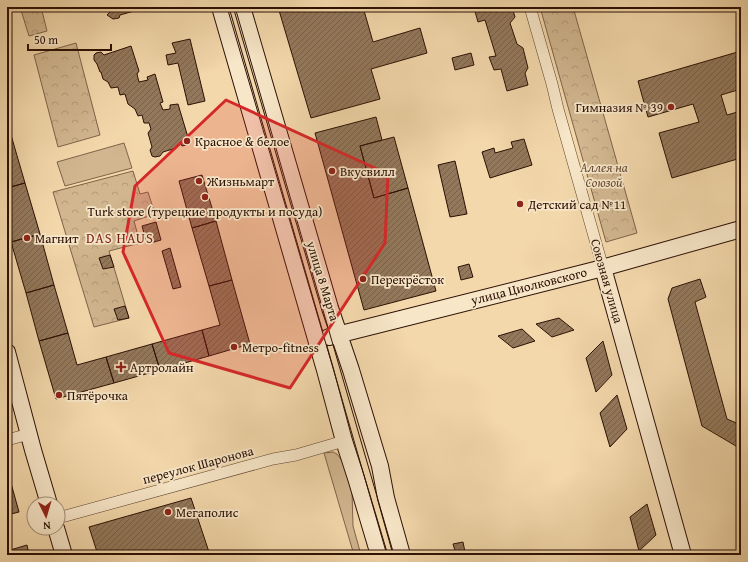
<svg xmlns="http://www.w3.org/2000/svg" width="748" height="562" font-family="'Gentium Book Plus',serif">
<defs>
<pattern id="park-crowns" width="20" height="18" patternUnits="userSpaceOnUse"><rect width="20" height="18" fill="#d1b68f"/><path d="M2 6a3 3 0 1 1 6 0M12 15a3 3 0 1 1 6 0" fill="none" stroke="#b49b7a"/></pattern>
<pattern id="building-hatch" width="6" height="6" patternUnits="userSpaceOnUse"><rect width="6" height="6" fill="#93785b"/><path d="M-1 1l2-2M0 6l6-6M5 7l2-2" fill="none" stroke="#786149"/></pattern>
</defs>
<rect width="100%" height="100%" fill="#f3d8ab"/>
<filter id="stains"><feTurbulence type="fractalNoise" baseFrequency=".005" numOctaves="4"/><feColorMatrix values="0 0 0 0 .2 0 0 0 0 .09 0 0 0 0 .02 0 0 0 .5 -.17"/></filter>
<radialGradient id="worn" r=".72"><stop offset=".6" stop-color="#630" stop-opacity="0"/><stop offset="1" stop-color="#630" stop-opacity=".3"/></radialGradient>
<!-- grass -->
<path fill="#d1b68f" stroke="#7e634a" d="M124 143 132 168 65 186 57 162Z
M333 452 337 454 343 462 352 491 353 526 361 555H354L324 453Z"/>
<!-- park -->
<path fill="url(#park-crowns)" stroke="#7e634a" d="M20 7H41L47 31 29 36Z
M540 7H573L637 233 606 242Z
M76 43 100 135 58 147 34 55Z
M133 171 140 194 148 192 155 214 134 221 140 243 109 251 129 318 94 327 53 192Z"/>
<!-- building -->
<path fill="url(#building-hatch)" stroke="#2c1004" d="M110 7H138L134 8V11L120 15 119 18 113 19 107 15 111 11Z
M278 7H363L373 42 420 28 427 53 371 69 380 99 311 118Z
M477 7H512L515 17 510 23 517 44 523 48 528 68 525 73 528 85 507 91 501 69 494 70 489 57 496 56 485 20 478 22 474 8Z
M190 39 205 101 188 105 178 63 168 65 166 55 176 53 172 43Z
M131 46 139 71 137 74 139 82 148 80 147 77 155 74 163 102 160 103 163 110 170 109V105L178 104 190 144 182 146 181 144 176 146V148L163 152 160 156 155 157 152 156 150 150 152 147 148 133 151 129 149 123H144L142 115 138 116 135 109 128 104 125 94 120 95 118 87 111 88 108 82 103 79 101 72H100L97 64 94 60V55L96 53 101 52 104 55Z
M741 51V89L721 95 727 115 741 111V158L672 178 659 133 699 122 693 104 648 117 638 81Z
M471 53 474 65 455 70 452 58Z
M376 117 382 140 360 146 374 198 408 188 436 291 364 310 315 133Z
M11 135 25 183 7 188V136Z
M394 137 408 188 374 198 360 146Z
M524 139 532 165 490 178 482 152 494 148 495 153 513 148 511 142Z
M455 161 467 214 450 217 438 165Z
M202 175 216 221 192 228 179 181Z
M25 183 40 234 11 242 7 228V188Z
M216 221 232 280 209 286 192 228Z
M156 222 161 240 147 244 142 226Z
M40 234 54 285 26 293 11 242Z
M170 248 181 287 173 289 162 251Z
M110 255 114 267 103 269 99 258Z
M469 264 473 277 461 280 458 267Z
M700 279 706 297 695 302 727 419 741 425V449L702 426 668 299 672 288Z
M232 280 250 344 209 356 202 330 220 325 209 286Z
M54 285 68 333 39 341 26 293Z
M125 306 129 318 118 320 114 309Z
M559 318 574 330 552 337 536 324Z
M522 329 535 341 513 348 498 336Z
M202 330 209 356 160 370 152 344Z
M68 333 77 365 106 357 114 383 56 399 39 341Z
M603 341 612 375 596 392 586 358Z
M152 344 160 370 114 383 106 357Z
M617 395 627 429 610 447 600 413Z
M9 476 19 512 7 515V477Z
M191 498 210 555H98L89 527Z
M647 504 656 535 639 551 630 517Z
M741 513V534L737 520Z
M463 542 465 552 456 554 453 544Z
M27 545 29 555H7V551Z"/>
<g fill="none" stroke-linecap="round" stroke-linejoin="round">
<!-- street casing -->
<g stroke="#5e422e" stroke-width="12">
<path id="street" d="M530 7 552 84 558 109 603 268
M7 440 29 434
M58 518 273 459 296 455 344 441"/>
</g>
<!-- secondary casing -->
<g stroke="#2c1004" stroke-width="18">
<path id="secondary" d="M220 7 325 370 344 441 356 478 379 555
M242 7 330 308 351 370 380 466 386 498 402 555
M603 268 683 555
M329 337 595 270 741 229
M7 352 33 450 49 504
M56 528 64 555"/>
</g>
<!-- street -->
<use href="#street" stroke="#f7e6c8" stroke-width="11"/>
<!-- secondary -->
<use href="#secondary" stroke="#f7e6c8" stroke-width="16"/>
<!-- tram -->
<path stroke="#2c1004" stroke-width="1" d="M227 7 333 368 387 555
M235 7 394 555"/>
</g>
<!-- marked area -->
<path fill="#d62828" fill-opacity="0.2" stroke="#d62828" stroke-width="3" stroke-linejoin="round" d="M226 100 388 174 385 243 290 388 169 353 123 252 135 186Z"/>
<!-- markers -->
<g fill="#8f2418" stroke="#f7e6c8" stroke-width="1.5">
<circle cx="671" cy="107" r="4"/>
<circle cx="187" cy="141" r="4"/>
<circle cx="332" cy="171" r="4"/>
<circle cx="199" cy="181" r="4"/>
<circle cx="205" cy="197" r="4"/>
<circle cx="520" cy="204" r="4"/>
<circle cx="27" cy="238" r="4"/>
<circle cx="363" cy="279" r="4"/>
<circle cx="234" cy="347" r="4"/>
<path d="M119 361h4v4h4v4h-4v4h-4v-4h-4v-4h4z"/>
<circle cx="59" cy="395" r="4"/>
<circle cx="168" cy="512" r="4"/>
</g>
<g text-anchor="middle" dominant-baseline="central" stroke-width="3.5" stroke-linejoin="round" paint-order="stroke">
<!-- poi labels -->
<g font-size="13" fill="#2c1004" stroke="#f7e6c8" text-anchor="start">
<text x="663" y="107" text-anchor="end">Гимназия № 39</text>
<text x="195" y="141">Красное &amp; белое</text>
<text x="340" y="171">Вкусвилл</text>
<text x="207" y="181">Жизньмарт</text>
<text x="528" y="204">Детский сад №11</text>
<text x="205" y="211" text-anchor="middle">Turk store (турецкие продукты и посуда)</text>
<text x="35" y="238">Магнит</text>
<text x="371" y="279">Перекрёсток</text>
<text x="242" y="347">Метро-fitness</text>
<text x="130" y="367">Артролайн</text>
<text x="67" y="395">Пятёрочка</text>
<text x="176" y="512">Мегаполис</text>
</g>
<!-- park labels -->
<g font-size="13" font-style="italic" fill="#664a35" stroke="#f7e6c8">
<text x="604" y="167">Аллея на<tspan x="604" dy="15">Союзой</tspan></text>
</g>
<!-- street labels -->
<g font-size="13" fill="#2c1004" stroke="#f7e6c8">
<text transform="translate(323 281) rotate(73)">улица 8 Марта</text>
<text transform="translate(607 281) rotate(74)">Союзная улица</text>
<text transform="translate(529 286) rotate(-14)">улица Циолковского</text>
<text transform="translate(198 465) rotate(-15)">переулок Шаронова</text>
</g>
<!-- neighbourhood labels -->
<g font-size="14" letter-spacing="1" fill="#7a1f14" stroke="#f7e6c8">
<text x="120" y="238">DAS HAUS</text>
</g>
</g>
<!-- margin -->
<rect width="748" height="562" fill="none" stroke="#f3d8ab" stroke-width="24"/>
<rect x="8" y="8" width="732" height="546" fill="none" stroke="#2c1004" stroke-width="2"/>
<rect x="12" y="12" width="724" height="538" fill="none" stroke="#2c1004"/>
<!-- north arrow -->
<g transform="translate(46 516) rotate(175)"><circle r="19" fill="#f7e6c8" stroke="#a6907a"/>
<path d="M0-3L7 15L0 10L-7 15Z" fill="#8f2418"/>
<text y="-6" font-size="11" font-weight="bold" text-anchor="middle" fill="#2c1004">N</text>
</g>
<!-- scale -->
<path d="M28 44v6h83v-6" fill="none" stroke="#2c1004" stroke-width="2"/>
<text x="34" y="44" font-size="12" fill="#2c1004" stroke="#f7e6c8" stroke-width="3" paint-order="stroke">50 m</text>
<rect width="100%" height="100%" filter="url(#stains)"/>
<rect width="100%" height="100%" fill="url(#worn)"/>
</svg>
